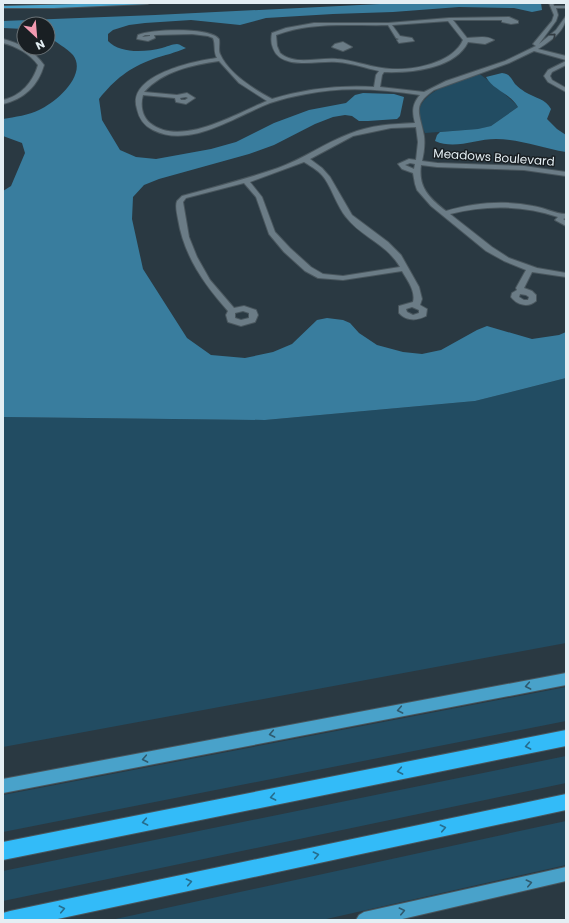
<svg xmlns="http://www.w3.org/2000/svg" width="569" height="923" font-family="Poppins,sans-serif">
<rect width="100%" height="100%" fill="#2a3942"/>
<!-- green -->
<path fill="#224c62" d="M479 74C484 76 515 102 518 107L491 126 479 129 425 133C423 127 418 119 419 112 422 89 461 80 479 74Z
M566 378V643L3 747V417L265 420 475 401Z
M566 687V721L3 832V795Z
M566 756V783L3 901V871Z
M566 821V865L322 920H111Z"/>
<!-- water -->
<path fill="#397d9e" d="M400 3H541L542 10 532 12 514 8 459 7 393 12 333 14 266 18 240 25 191 20 145 23 129 25 113 30 108 34V41C120 54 146 52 162 48 166 47 172 44 177 44 180 44 183 47 186 48 175 53 165 55 153 59 129 68 115 79 99 99L102 120 120 150 136 157 156 159 211 149 236 142 274 123 309 110 346 103 355 95 363 93 394 94 404 97 400 116 397 119 368 121H359L352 116 345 115 333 117 315 124 274 145 249 154 159 179 144 185 133 197 132 219 143 269 187 338 211 355 245 358 273 352 292 344 317 320 327 318 343 320 350 323 359 333 377 345 403 352 422 354 441 350 477 330 487 326 532 339 559 335 566 332V378L475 401 265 420 3 417V191L11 186 25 153 22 143 3 136V119C15 117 29 115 39 110 55 103 88 75 73 55 67 48 55 42 48 36V24H24V29L3 28V21L155 15Z
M502 73C510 74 511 78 515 84 518 87 522 90 525 92 535 98 546 99 551 109L547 119 557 129 566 135V152C542 148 520 139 496 139 475 139 455 150 435 141L437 135 440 132 478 129 491 126 518 107C511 94 493 90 486 77Z"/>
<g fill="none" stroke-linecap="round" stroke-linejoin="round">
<!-- minor casing -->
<g stroke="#49565d" stroke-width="2">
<path id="minor" d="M549 3H553L554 6H566V8H556L558 15 556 21 539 44 556 30 566 16C566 31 549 42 538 49L566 56V60L534 51 509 63 434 90C411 106 420 113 424 136 425 144 424 153 422 161L437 163 524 166 566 172V176L524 170 437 167 421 165C418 187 429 198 446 211 474 203 503 200 533 206 543 207 555 214 566 214V218L563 219 566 221V226L555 220 558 217C522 205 486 205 450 214L492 247 509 258 537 268 566 273V277L532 272 524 288 532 291 536 295V301C528 308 517 305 511 297L512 293 517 290 516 288 526 270 504 261 486 251 431 206 417 190 415 184 413 173 402 169 398 164 409 159 416 160 418 142 416 127 391 128 353 136 310 159 322 168 330 177 352 215 388 242 401 255 419 287 422 299 420 305 427 309 426 316C417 321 406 321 399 313V306L413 302C416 291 407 280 402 271L343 280 318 278 305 271 284 252 269 234 256 197 244 183 186 198 183 202 189 237 197 257 210 280 234 308 244 306 256 310 258 315 255 322 241 326 228 322 226 315 228 311C204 284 184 256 178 219 177 213 175 206 177 201L182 196C214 187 246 179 278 168 303 159 325 143 349 134 370 125 393 124 415 123 412 112 412 104 420 95 383 89 343 86 306 94 294 96 282 99 270 103 236 116 190 149 153 130 143 125 139 118 137 109 126 75 194 61 217 58 213 51 216 45 213 38L208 36 192 34 154 35 155 38 148 41 137 39 138 35C151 29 210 27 219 39 220 44 218 50 220 54 228 73 255 90 272 99 305 89 339 85 374 87L376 75 379 71C365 68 352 63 337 62 319 60 281 71 273 48 271 43 271 38 272 33L286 28 314 23H388L449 18 509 17 518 21V23L511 24 502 22V20H453L467 38C477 38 485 35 494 40L485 44 468 42C455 69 411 73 384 72L382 75 380 87 424 92 446 81 505 61 536 46 533 44 552 21 554 15ZM448 21 463 40C452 65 407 72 382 68 367 66 352 60 337 59 319 57 295 66 280 53L277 46 276 35C312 21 351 26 388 25L396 38 399 39 397 40 399 43 414 41 412 38 400 36 392 25ZM145 35H150V36L142 37ZM219 61 239 83 267 101C237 113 181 148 150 123 142 116 140 105 143 95L175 98 176 102 186 104 195 98 187 93 177 95 144 92C163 71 192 65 219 61ZM186 97 188 98 185 100H181L180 98ZM304 162C312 167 320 171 325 179 333 191 337 206 346 217 361 237 386 243 400 267L343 276 323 274 311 267 290 248 275 232 262 197 250 182ZM410 163 415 164 414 169 405 165ZM520 294 526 295 529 297 528 300H524L519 297ZM412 307 419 310V313L413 315 407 312 406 309ZM243 311 249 313V318L241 320 235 318V313Z
M3 39C19 43 34 51 44 65 38 86 24 99 3 104V100C21 96 33 82 38 65 30 54 16 46 3 43Z
M343 42 352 47 343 51 332 47 335 44Z
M566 61V65L552 72 550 76 552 80 566 88V92L548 82 544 76 548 70Z"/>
</g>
<!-- major casing -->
<g stroke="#49565d" stroke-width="2">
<path id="major" d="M115 3H149L147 4 54 8H3V6Z
M566 673V685L3 793V779Z
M566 867V881L398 920H356L359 915 364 912Z"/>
</g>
<!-- highway casing -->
<g stroke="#49565d" stroke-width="2">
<path id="highway" d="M566 730V746L3 860V842Z
M566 794V810L53 920H3V913L10 911Z"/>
</g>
<!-- minor -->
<use href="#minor" fill="#6b7c86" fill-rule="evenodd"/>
<!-- major -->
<use href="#major" fill="#49a2ca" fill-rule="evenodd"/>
<!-- highway -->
<use href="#highway" fill="#33bbf8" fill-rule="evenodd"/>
</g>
<!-- one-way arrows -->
<defs><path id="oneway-chevron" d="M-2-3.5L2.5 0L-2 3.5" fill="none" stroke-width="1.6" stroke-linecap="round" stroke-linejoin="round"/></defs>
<use stroke="#323b41" href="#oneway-chevron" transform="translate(553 36) rotate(-42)"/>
<g stroke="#2f5a6e">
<use href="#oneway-chevron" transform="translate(528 686) rotate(169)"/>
<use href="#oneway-chevron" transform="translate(400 710) rotate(169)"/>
<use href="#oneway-chevron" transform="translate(272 734) rotate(169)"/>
<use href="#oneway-chevron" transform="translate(145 759) rotate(169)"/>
<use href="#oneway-chevron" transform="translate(529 883) rotate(-13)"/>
<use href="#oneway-chevron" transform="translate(402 911) rotate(-13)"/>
</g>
<g stroke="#266d8e">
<use href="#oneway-chevron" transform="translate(528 746) rotate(169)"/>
<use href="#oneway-chevron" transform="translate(400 771) rotate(169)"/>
<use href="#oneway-chevron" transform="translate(273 797) rotate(169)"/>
<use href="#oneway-chevron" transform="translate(145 822) rotate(169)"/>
<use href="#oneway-chevron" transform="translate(443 828) rotate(-12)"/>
<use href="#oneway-chevron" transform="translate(316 855) rotate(-12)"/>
<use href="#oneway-chevron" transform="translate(189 882) rotate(-12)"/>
<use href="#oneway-chevron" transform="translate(62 909) rotate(-12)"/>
</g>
<g text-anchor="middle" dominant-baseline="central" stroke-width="3" stroke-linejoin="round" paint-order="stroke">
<!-- far-street labels -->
<g font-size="12" fill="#e4eef3" stroke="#191f23">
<text transform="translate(494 157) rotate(4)">Meadows Boulevard</text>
</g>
</g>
<!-- border -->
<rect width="569" height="923" fill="none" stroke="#e4eef3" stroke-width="8"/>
<!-- north arrow -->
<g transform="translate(36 36) rotate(154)"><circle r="19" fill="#191f23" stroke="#6a7276"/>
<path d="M0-3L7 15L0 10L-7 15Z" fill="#f19ab1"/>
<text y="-6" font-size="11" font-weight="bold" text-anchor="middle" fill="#e4eef3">N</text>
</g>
</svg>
